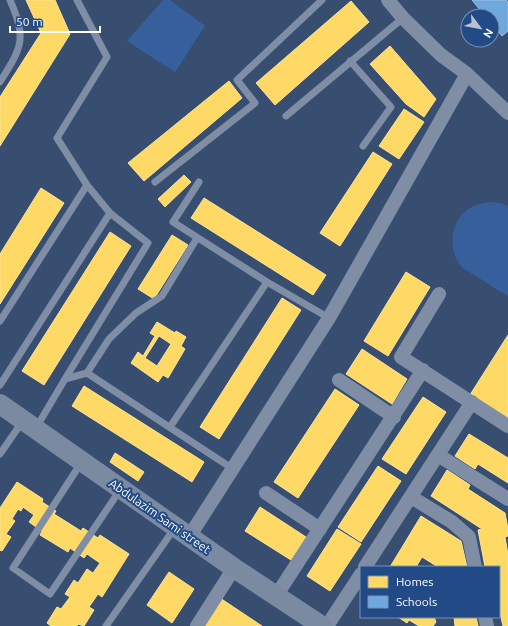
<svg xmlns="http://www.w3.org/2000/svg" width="508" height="626" font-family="Ubuntu,sans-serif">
<rect width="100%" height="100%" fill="#384e70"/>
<!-- green -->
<path fill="#36609c" d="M163 0H170L205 26 175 72 127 41Z
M491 202 503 204 508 207V296C497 290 487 283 476 276 472 273 467 271 463 268 447 253 450 222 467 210 474 205 482 203 491 202Z"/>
<!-- homes -->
<path fill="#ffd966" stroke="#ffe494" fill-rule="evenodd" d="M26 0H55L70 34 0 146V97L41 33Z
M351 1 369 22 275 105 256 83Z
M390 46 436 99 424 117 406 104 370 64Z
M229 81 242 98 144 181 128 163Z
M404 109 424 122 399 159 379 146Z
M373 152 392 164 340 246 320 233Z
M184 175 191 182 165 207 158 199Z
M41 188 64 203 0 304V254Z
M204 198 326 275 313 295 191 218Z
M110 232 131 246 44 385 22 371Z
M172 235 188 245 154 299 138 289Z
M406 272 430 287 388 356 364 341Z
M282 298 301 310 219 439 200 427Z
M157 322 175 333 176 331 186 337 181 346 185 349 168 378 163 375 158 382 131 363 138 352 143 356 155 336 150 333ZM159 336 171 344 157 366 145 358Z
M508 335V423L468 398Z
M362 349 407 379 392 404 346 374Z
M84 386 204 462 192 482 72 406Z
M335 389 359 405 298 498 274 482Z
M423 397 446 412 406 474 382 459Z
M469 434 508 458V483L478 464 475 469 455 456Z
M115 453 144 472 138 481 110 462Z
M378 466 401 481 361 542 338 527Z
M447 470 470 485 468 489 505 513 508 529V536L505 537 508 555V626H503L500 613 499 614V567H485L478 530 482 529 431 496Z
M17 482 43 499 42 502 56 511 54 514 81 531 83 528 98 538 100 535 129 554 102 597 98 594 89 607 94 610 84 626 78 624 77 626H51L47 623 57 607 61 609 70 597 65 594 74 580 78 583 87 569 93 573 100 563 87 554 84 558 70 548 68 552 40 535 42 531 29 522 34 515 23 507 21 511 18 509 12 519 15 521 6 534 11 537 2 551 0 550V508Z
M260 507 306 537 291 560 245 531Z
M421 516 461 541 467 567H438L422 557 416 567H390Z
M337 529 361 544 330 591 307 576Z
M169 572 194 589 172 623 147 605Z
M220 598 262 626H202Z
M398 617H434L436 622 433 626H419L409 620 407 623Z
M454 617H476L478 626H455Z"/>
<!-- schools -->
<path fill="#6fa8dc" stroke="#9ac2e6" d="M472 0H506L508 2V31L502 36 492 24V16H485Z"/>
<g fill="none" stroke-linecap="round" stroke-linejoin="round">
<!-- lane -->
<path stroke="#7f8ea5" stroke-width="7" d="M350 61 391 107 363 146
M0 82C22 47 27 39 10 0
M286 116 403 18
M155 182 255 103 237 80 322 0
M199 182 173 222 267 282
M0 321 87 185
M87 373 109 339 136 313 162 296 197 238
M65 379 148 243 110 213 87 185 57 138 107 57 77 0
M0 385 110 213
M170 427 267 282 329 318
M36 428 65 379 87 373 233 469
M0 454 22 422
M81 463 13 568 50 594 120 490
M106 626 174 529"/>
<!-- street -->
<path stroke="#7f8ea5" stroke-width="14" d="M388 0 403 18 441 55 467 74 508 113
M439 294 401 357 508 426
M339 380 394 417
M438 455 508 499
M266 493 320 529
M411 497 452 522 469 537 475 567
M189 537 329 318 467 74
M365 567 472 402
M276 596 423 370
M485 617 487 626
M197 626 234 568
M327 626 361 574"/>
<!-- secondary -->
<path stroke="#7a8aa1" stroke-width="20" d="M0 404 234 568 322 626"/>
</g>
<g text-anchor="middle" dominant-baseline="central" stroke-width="4" stroke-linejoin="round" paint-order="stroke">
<!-- street labels -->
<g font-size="12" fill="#fff" stroke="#224a86">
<text transform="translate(160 516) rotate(35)">Abdulazim Sami street</text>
</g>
</g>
<!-- legend -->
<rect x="360" y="566" width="140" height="52" fill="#224a86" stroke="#7a92b6"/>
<rect x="368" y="576" width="20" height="12" fill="#ffd966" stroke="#7a92b6"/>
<text x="396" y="586" font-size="12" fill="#ffffff">Homes</text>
<rect x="368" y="596" width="20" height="12" fill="#6fa8dc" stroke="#7a92b6"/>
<text x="396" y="606" font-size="12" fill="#ffffff">Schools</text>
<!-- north arrow -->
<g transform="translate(480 28) rotate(122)"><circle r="19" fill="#224a86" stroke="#7a92b6"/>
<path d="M0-3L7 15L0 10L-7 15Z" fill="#b9c1cd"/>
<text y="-6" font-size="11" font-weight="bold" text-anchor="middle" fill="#ffffff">N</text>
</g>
<!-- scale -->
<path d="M10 26v6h90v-6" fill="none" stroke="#ffffff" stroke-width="2"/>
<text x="16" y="26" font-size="12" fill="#ffffff" stroke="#224a86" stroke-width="3" paint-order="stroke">50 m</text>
</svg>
